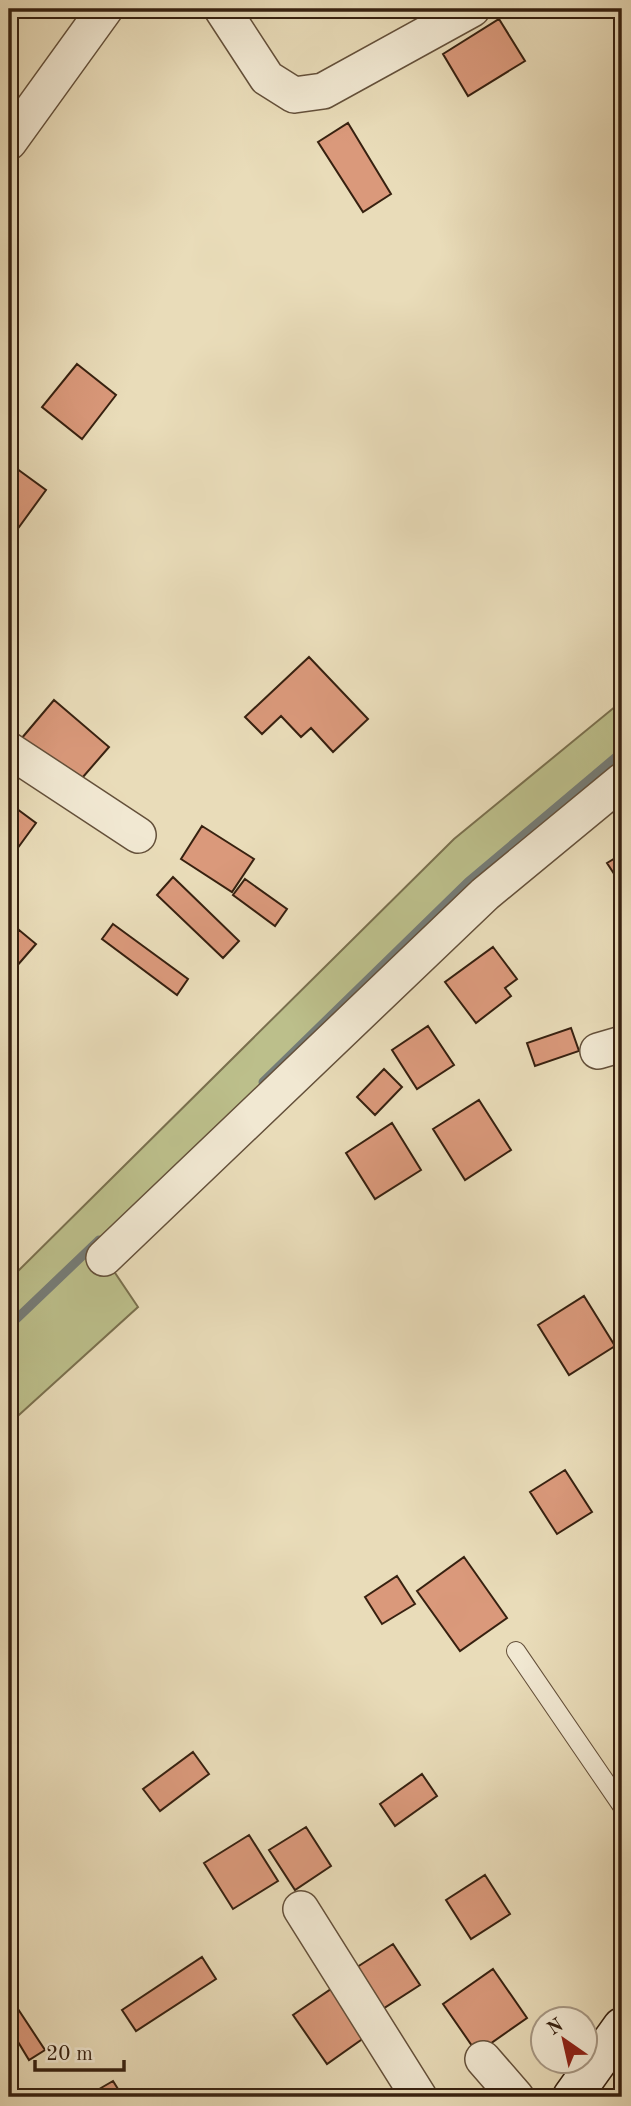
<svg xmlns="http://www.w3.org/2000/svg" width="631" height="2106" font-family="'Old Standard TT',serif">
<rect width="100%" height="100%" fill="#e9dcb9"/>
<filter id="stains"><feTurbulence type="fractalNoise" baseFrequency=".00286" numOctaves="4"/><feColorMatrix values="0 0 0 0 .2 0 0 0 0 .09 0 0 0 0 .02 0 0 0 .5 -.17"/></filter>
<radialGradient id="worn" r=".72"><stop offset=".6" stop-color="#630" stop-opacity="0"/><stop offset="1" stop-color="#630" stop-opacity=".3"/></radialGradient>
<!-- green -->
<path fill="#bcbf8b" stroke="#7a704e" stroke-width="2" d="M622 701V781L105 1258 138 1307 9 1424V1280L454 839Z"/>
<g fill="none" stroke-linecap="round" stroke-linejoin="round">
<!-- stream -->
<path stroke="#757c77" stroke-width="9" d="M263 1082 468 882 622 752
M9 1326 99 1240"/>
</g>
<!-- building -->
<path fill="#da997b" stroke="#372110" stroke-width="2" d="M499 19 525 61 468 96 443 54Z
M348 123 391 194 363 212 318 142Z
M77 364 116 395 82 439 42 407Z
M9 463 46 490 14 534 9 531Z
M309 657 368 719 333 752 311 728 301 737 281 716 262 734 245 717Z
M54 700 109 747 76 785 21 739Z
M9 803 36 823 9 860Z
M202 826 254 859 232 892 181 859Z
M622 854V886L607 863Z
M173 877 239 941 223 958 157 895Z
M245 879 287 909 275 926 233 895Z
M113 924 188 979 177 995 102 939Z
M19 930 36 944 9 975V942Z
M493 947 517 979 505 988 511 996 476 1023 445 982Z
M428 1026 454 1065 417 1089 392 1050Z
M571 1028 579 1051 535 1066 527 1043Z
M384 1069 402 1087 375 1115 357 1097Z
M479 1100 511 1150 465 1180 433 1129Z
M392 1123 421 1170 375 1199 346 1153Z
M584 1296 615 1346 569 1375 538 1325Z
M565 1470 592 1512 557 1534 530 1492Z
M464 1557 507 1618 460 1651 417 1591Z
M397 1576 415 1604 382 1624 365 1597Z
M193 1752 209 1774 160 1811 143 1789Z
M422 1774 437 1796 395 1826 380 1804Z
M306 1827 331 1866 295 1890 269 1850Z
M249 1835 278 1881 233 1909 204 1863Z
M485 1875 510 1914 471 1939 446 1900Z
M393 1944 420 1985 381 2010 354 1969Z
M202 1957 216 1979 136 2031 122 2010Z
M493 1969 527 2018 477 2053 443 2004Z
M334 1987 368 2035 327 2064 293 2015Z
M18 2009 45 2050 29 2060 9 2027V2015Z
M113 2081 123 2097H97L94 2092Z"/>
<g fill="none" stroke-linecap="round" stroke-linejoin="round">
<!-- lane casing -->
<g stroke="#64503a" stroke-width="20">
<path id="lane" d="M516 1651 622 1806"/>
</g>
<!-- street casing -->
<g stroke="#64503a" stroke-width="38">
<path id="street" d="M222 9 267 78 294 95 323 91 472 9
M9 142 105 9
M9 750 138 835
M598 1051 622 1044
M104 1258 485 894 622 781
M301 1909 419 2097
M483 2059 516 2097"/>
</g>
<!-- secondary casing -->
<g stroke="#372110" stroke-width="41">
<path id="secondary" d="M572 2097 622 2027"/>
</g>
<!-- lane -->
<use href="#lane" stroke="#f1e8d2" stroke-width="18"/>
<!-- street -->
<use href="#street" stroke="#f1e8d2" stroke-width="35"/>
<!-- secondary -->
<use href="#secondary" stroke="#f1e8d2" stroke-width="38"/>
</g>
<!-- margin -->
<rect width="631" height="2106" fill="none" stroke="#e9dcb9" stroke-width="35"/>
<rect x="10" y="10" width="610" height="2085" fill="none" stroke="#372110" stroke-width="3.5"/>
<rect x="18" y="18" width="596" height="2071" fill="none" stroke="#372110" stroke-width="2"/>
<!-- north arrow -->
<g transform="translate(564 2040) rotate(326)"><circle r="33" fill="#f1e8d2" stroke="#a79884" stroke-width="2"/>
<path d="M0-5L12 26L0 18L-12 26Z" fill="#8f2418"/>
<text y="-10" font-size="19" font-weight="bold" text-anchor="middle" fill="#372110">N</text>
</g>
<!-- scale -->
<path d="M35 2060v10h89v-10" fill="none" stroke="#372110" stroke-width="3.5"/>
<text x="46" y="2060" font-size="21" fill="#372110" stroke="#f1e8d2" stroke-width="5" paint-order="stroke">20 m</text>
<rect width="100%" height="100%" filter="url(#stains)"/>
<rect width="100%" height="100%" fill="url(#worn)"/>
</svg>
